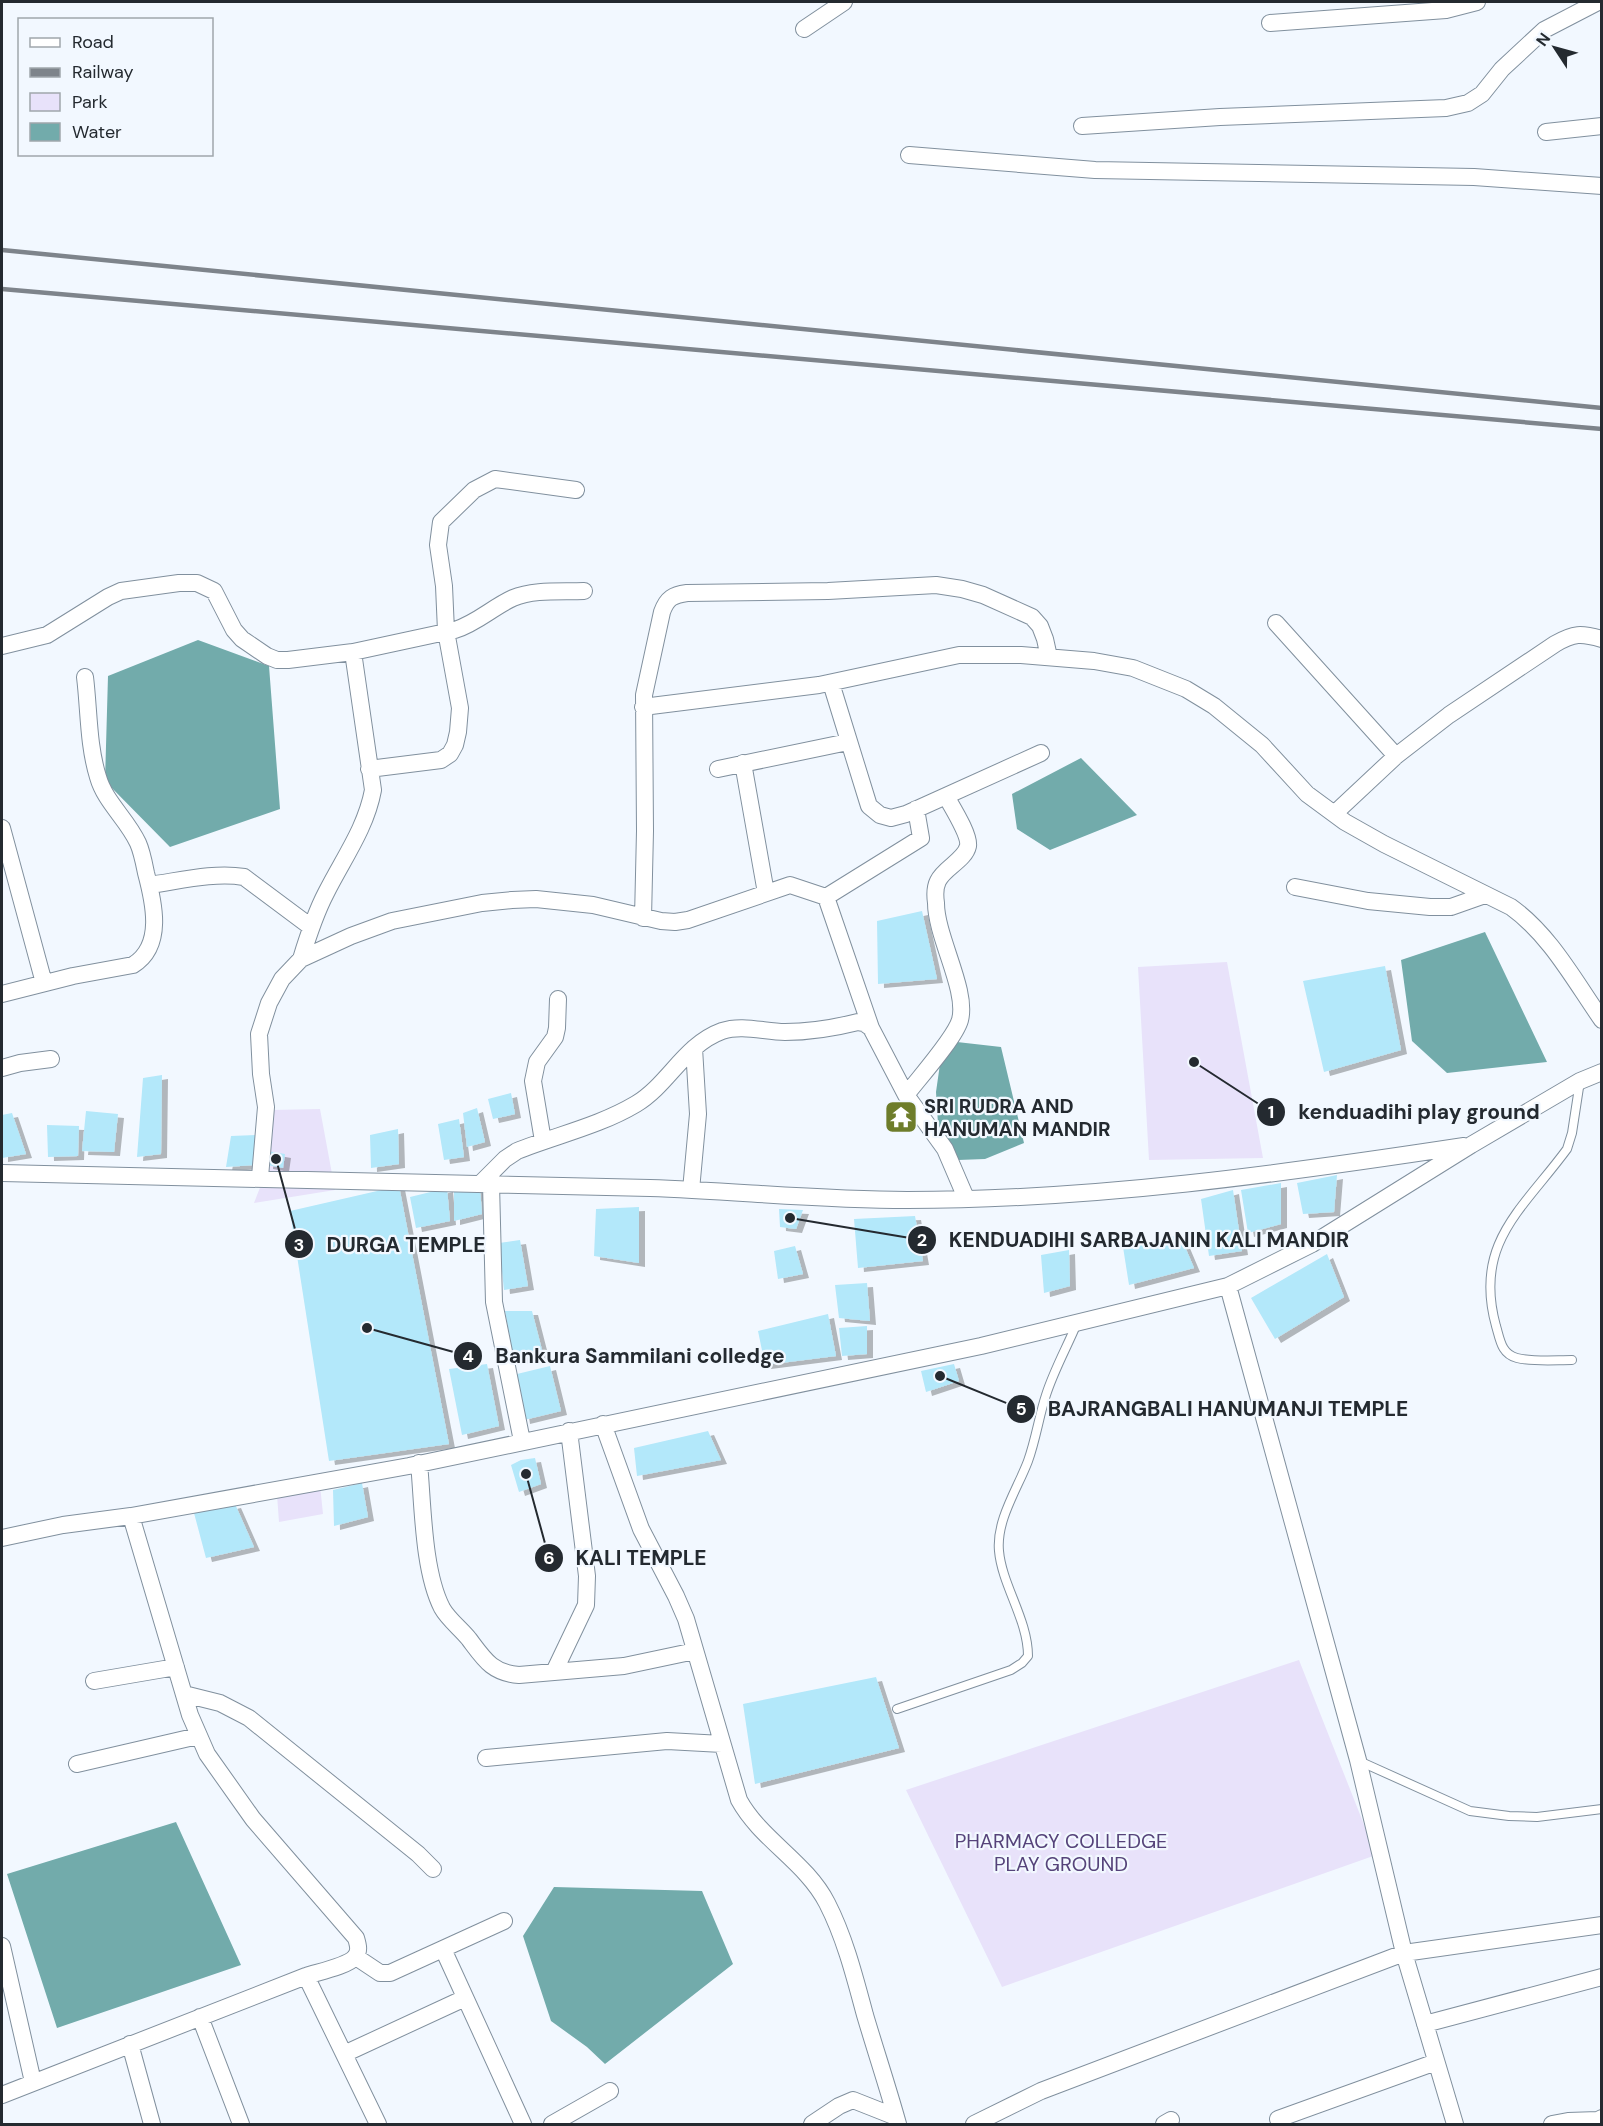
<svg xmlns="http://www.w3.org/2000/svg" width="1603" height="2126" font-family="'DM Sans',sans-serif">
<defs>
<filter id="shadow"><feDropShadow dx="6" dy="4" stdDeviation="0" flood-color="#0004"/></filter>
</defs>
<rect width="100%" height="100%" fill="#f2f8ff"/>
<!-- green -->
<path fill="#e8e2fa" d="M1227 962 1263 1158 1149 1160 1138 967Z
M320 1109 335 1190 254 1203 266 1172 272 1110Z
M320 1485 323 1514 279 1522 277 1495Z
M1299 1660 1376 1855 1002 1987 906 1790Z"/>
<!-- water -->
<path fill="#72abab" d="M198 640 269 666 280 809 170 847 105 781 108 676Z
M1081 758 1137 815 1050 850 1017 829 1012 794Z
M1485 932 1547 1062 1447 1073 1412 1041 1401 960Z
M957 1042 1001 1047 1024 1143 985 1159 958 1160 938 1124 936 1092 940 1064Z
M176 1822 241 1965 57 2028 7 1874Z
M554 1887 702 1891 733 1964 605 2064 587 2047 551 2021 523 1936Z"/>
<!-- building -->
<path fill="#b3e8fa" filter="url(#shadow)" d="M922 911 937 979 878 984 877 921Z
M1385 966 1401 1050 1324 1072 1303 981Z
M162 1075 161 1154 137 1157 143 1078Z
M511 1093 515 1114 493 1119 488 1099Z
M477 1108 485 1142 467 1147 463 1113Z
M898 1109 915 1122 899 1124 890 1112Z
M86 1111 118 1114 114 1152 82 1151Z
M12 1113 26 1154 2 1158V1115Z
M459 1119 464 1157 444 1160 438 1124Z
M47 1125 79 1126 78 1156 48 1157Z
M398 1129 399 1164 371 1168 370 1135Z
M257 1135 255 1165 226 1167 231 1136Z
M268 1151 285 1154 283 1168 267 1165Z
M1337 1175 1334 1212 1303 1214 1297 1183Z
M1281 1183V1224L1248 1233 1241 1190Z
M399 1186 449 1444 329 1461 290 1211Z
M447 1188 450 1221 416 1228 410 1197Z
M480 1188 482 1214 454 1221V1190Z
M1233 1190 1242 1251 1209 1256 1201 1199Z
M639 1207V1263L594 1256 596 1209Z
M779 1209 803 1210 796 1229 780 1227Z
M915 1216 923 1261 858 1268 854 1219Z
M1180 1235 1194 1268 1129 1285 1123 1247Z
M520 1240 528 1286 504 1290 499 1243Z
M795 1246 803 1274 778 1279 774 1251Z
M1069 1250 1070 1286 1044 1293 1041 1255Z
M1327 1254 1344 1297 1275 1339 1251 1298Z
M867 1283 870 1321 839 1318 835 1285Z
M505 1311H532L543 1354 514 1361Z
M828 1314 836 1356 765 1365 758 1331Z
M867 1326V1354L842 1356 839 1328Z
M487 1364 499 1426 462 1435 449 1369Z
M954 1364 959 1381 926 1392 921 1371Z
M550 1366 561 1411 524 1420 517 1374Z
M708 1431 721 1460 637 1476 634 1448Z
M535 1458 541 1484 519 1492 511 1465 521 1460Z
M362 1483 368 1517 334 1526 333 1490Z
M235 1504 254 1547 206 1558 194 1513Z
M876 1677 899 1748 755 1784 743 1704Z"/>
<g fill="none" stroke-linecap="round" stroke-linejoin="round">
<!-- service casing -->
<g stroke="#81909e" stroke-width="10">
<path id="service" d="M1572 1360C1555 1360 1534 1362 1517 1358 1501 1354 1500 1339 1496 1326 1473 1243 1523 1209 1567 1149L1572 1133 1580 1081
M897 1709 1011 1670 1022 1663 1028 1656C1028 1620 1002 1585 999 1551 996 1520 1018 1488 1028 1461 1036 1439 1039 1416 1046 1395 1054 1370 1067 1347 1077 1323
M1359 1761 1470 1811 1509 1816 1537 1817 1602 1809"/>
</g>
<!-- minor casing -->
<g stroke="#81909e" stroke-width="18">
<path id="minor" d="M1270 23 1446 10 1477 2
M804 29 844 2
M1082 126 1220 117 1446 108 1468 103 1482 94 1502 69 1544 30 1598 2
M1546 132 1602 126
M909 155 1095 170 1474 177 1602 186
M1276 623 1396 756
M2 646 47 635 108 597 121 591 179 583H197L214 591 234 630 242 639 267 656 277 660H288L353 652 455 630C477 623 493 607 513 598 534 589 562 592 584 591
M831 683 869 806 880 815 891 818 906 814 1041 753
M643 707 819 685 959 655H1021L1094 661 1133 668 1186 689 1214 706 1262 745 1307 794 1345 822 1384 844 1511 907C1550 935 1574 980 1602 1020
M743 763 766 893
M369 769 441 760 450 754 455 745 458 732 460 708 446 631 444 586 438 545 441 522 474 490 495 479 576 490
M718 769 848 742
M1334 814 1396 756 1449 715 1555 644C1574 633 1581 633 1602 639
M2 828 44 983
M149 885C179 881 214 872 244 877L311 927
M1295 887 1368 901 1430 907H1451L1485 895
M826 897 871 1028
M643 918 645 831 644 695 662 612C667 598 673 595 687 593L828 591 936 585 962 589 983 595 1032 617 1040 626 1045 639 1049 657
M301 959C308 936 315 914 326 893 343 859 366 828 373 790L353 652
M2 994 73 976 133 965C164 946 154 903 146 873 144 863 142 852 138 843 127 819 105 802 98 777 88 745 89 709 85 677
M2 1068 20 1063 51 1059
M906 1095C919 1078 955 1038 960 1020 968 990 936 937 936 903 935 896 935 887 938 881 944 868 965 860 968 846 970 835 952 807 946 796
M543 1141 533 1081 537 1062 555 1037 557 1028 558 999
M2 1173C218 1176 434 1181 650 1188 735 1191 821 1200 907 1200 1094 1200 1280 1174 1464 1146
M260 1177 266 1107 261 1074 259 1034 269 1003 282 979 301 959 351 936 392 921 482 903 512 900 536 899 593 905 661 921 675 922 688 920 790 885 826 897 921 838 916 809
M480 1184 505 1159 517 1151C557 1135 599 1126 636 1104 669 1084 684 1045 722 1031 742 1024 765 1032 785 1032 810 1032 834 1028 858 1022L864 1023 871 1028 906 1095 945 1149 966 1198
M491 1184 494 1302 522 1441
M691 1190 698 1114 694 1048
M1228 1286 1358 1760 1404 1953 1455 2124
M603 1424 641 1529 676 1596 686 1619 739 1800C761 1840 806 1862 827 1903 845 1938 855 1978 865 2015 876 2052 888 2088 898 2124
M419 1463C423 1506 423 1571 442 1608 448 1619 461 1629 469 1639 484 1659 492 1673 519 1675L624 1666 695 1651
M2 1538 63 1525 131 1516 409 1466 981 1346 1228 1286 1312 1244 1471 1145 1580 1081 1602 1072
M554 1672 586 1605 587 1576 569 1431
M94 1681 176 1667
M184 1694 220 1703 249 1718 418 1854 433 1869
M486 1758 667 1741 722 1744
M77 1764 198 1736
M2 1946 33 2082
M443 1949 523 2124
M356 1957 380 1973H390L504 1921
M306 1976 378 2124
M200 2017 241 2124
M1425 2024 1602 1977
M130 2044 152 2124
M344 2054 465 1998
M2 2095 306 1976C318 1972 348 1966 355 1957 360 1951 358 1945 356 1938L253 1819 207 1754 190 1715 131 1516
M1278 2119 1436 2062
M552 2124 610 2091
M812 2124 839 2106 853 2100 896 2117
M974 2124 1041 2091 1404 1953 1602 1925
M1164 2124 1171 2120
M1552 2124 1568 2121 1598 2120 1602 2118"/>
</g>
<!-- service -->
<use href="#service" stroke="#fff" stroke-width="8"/>
<!-- minor -->
<use href="#minor" stroke="#fff" stroke-width="16"/>
<!-- rail -->
<path stroke="#7e848b" stroke-width="4.5" d="M2 250 1602 408
M2 289 1602 429"/>
</g>
<!-- icons -->
<defs>
<g id="temple-square" transform="scale(1.725)"><rect x="-9" y="-9" width="18" height="18" rx="4" fill="#6e7d2b" stroke="#f2f8ff"/><path d="M0-6L5-2H3V0L6.5 2.5H4V6H1.5V3h-3V6H-4V2.5H-6.5L-3 0V-2H-5Z" fill="#fff"/></g>
</defs>
<g fill-rule="evenodd">
<use href="#temple-square" x="901" y="1117"/>
</g>
<g text-anchor="middle" dominant-baseline="central" stroke-width="4.5" stroke-linejoin="round" paint-order="stroke">
<!-- poi labels -->
<g font-size="20" font-weight="bold" fill="#242a30" stroke="#f2f8ff" text-anchor="start">
<text x="924" y="1106">SRI RUDRA AND<tspan x="924" dy="23">HANUMAN MANDIR</tspan></text>
</g>
<!-- park labels -->
<g font-size="20" fill="#55437a" stroke="#f2f8ff">
<text x="1061" y="1841">PHARMACY COLLEDGE<tspan x="1061" dy="23">PLAY GROUND</tspan></text>
</g>
</g>
<!-- callouts -->
<path fill="none" stroke="#242a30" stroke-width="2" d="M1194 1062L1271 1112M790 1218L922 1240M276 1159L299 1244M367 1328L468 1356M940 1376L1021 1409M526 1474L549 1558"/>
<g fill="#242a30" stroke="#f2f8ff" stroke-width="2">
<circle cx="1194" cy="1062" r="6"/>
<circle cx="790" cy="1218" r="6"/>
<circle cx="276" cy="1159" r="6"/>
<circle cx="367" cy="1328" r="6"/>
<circle cx="940" cy="1376" r="6"/>
<circle cx="526" cy="1474" r="6"/>
<circle cx="1271" cy="1112" r="15"/>
<circle cx="922" cy="1240" r="15"/>
<circle cx="299" cy="1244" r="15"/>
<circle cx="468" cy="1356" r="15"/>
<circle cx="1021" cy="1409" r="15"/>
<circle cx="549" cy="1558" r="15"/>
</g>
<g font-size="18" text-anchor="middle" font-weight="bold" fill="#fff">
<text x="1271" y="1118">1</text>
<text x="922" y="1246">2</text>
<text x="299" y="1251">3</text>
<text x="468" y="1362">4</text>
<text x="1021" y="1415">5</text>
<text x="549" y="1564">6</text>
</g>
<g font-size="21" text-anchor="middle" font-weight="bold" fill="#242a30" stroke="#f2f8ff" stroke-width="4.5" stroke-linejoin="round" paint-order="stroke">
<text x="1419" y="1119">kenduadihi play ground</text>
<text x="1149" y="1247">KENDUADIHI SARBAJANIN KALI MANDIR</text>
<text x="406" y="1252">DURGA TEMPLE</text>
<text x="640" y="1363">Bankura Sammilani colledge</text>
<text x="1228" y="1416">BAJRANGBALI HANUMANJI TEMPLE</text>
<text x="641" y="1565">KALI TEMPLE</text>
</g>
<!-- border -->
<rect width="1603" height="2126" fill="none" stroke="#242a30" stroke-width="6"/>
<!-- legend -->
<rect x="18" y="18" width="195" height="138" fill="#f2f8ff" stroke="#a0a6ac" stroke-width="1.5"/>
<rect x="30" y="38" width="30" height="9" fill="#ffffff" stroke="#a0a6ac" stroke-width="1.5"/>
<text x="72" y="48" font-size="18" fill="#242a30">Road</text>
<rect x="30" y="68" width="30" height="9" fill="#7e848b" stroke="#a0a6ac" stroke-width="1.5"/>
<text x="72" y="78" font-size="18" fill="#242a30">Railway</text>
<rect x="30" y="93" width="30" height="18" fill="#e8e2fa" stroke="#a0a6ac" stroke-width="1.5"/>
<text x="72" y="108" font-size="18" fill="#242a30">Park</text>
<rect x="30" y="123" width="30" height="18" fill="#72abab" stroke="#a0a6ac" stroke-width="1.5"/>
<text x="72" y="138" font-size="18" fill="#242a30">Water</text>
<!-- north arrow -->
<g transform="translate(1555 48) rotate(306)" stroke="#f2f8ff" stroke-width="4.5" paint-order="stroke">
<path d="M0-4.5L10 22L0 15L-10 22Z" fill="#242a30"/>
<text y="-9" font-size="16" font-weight="bold" text-anchor="middle" fill="#242a30">N</text>
</g>
</svg>
